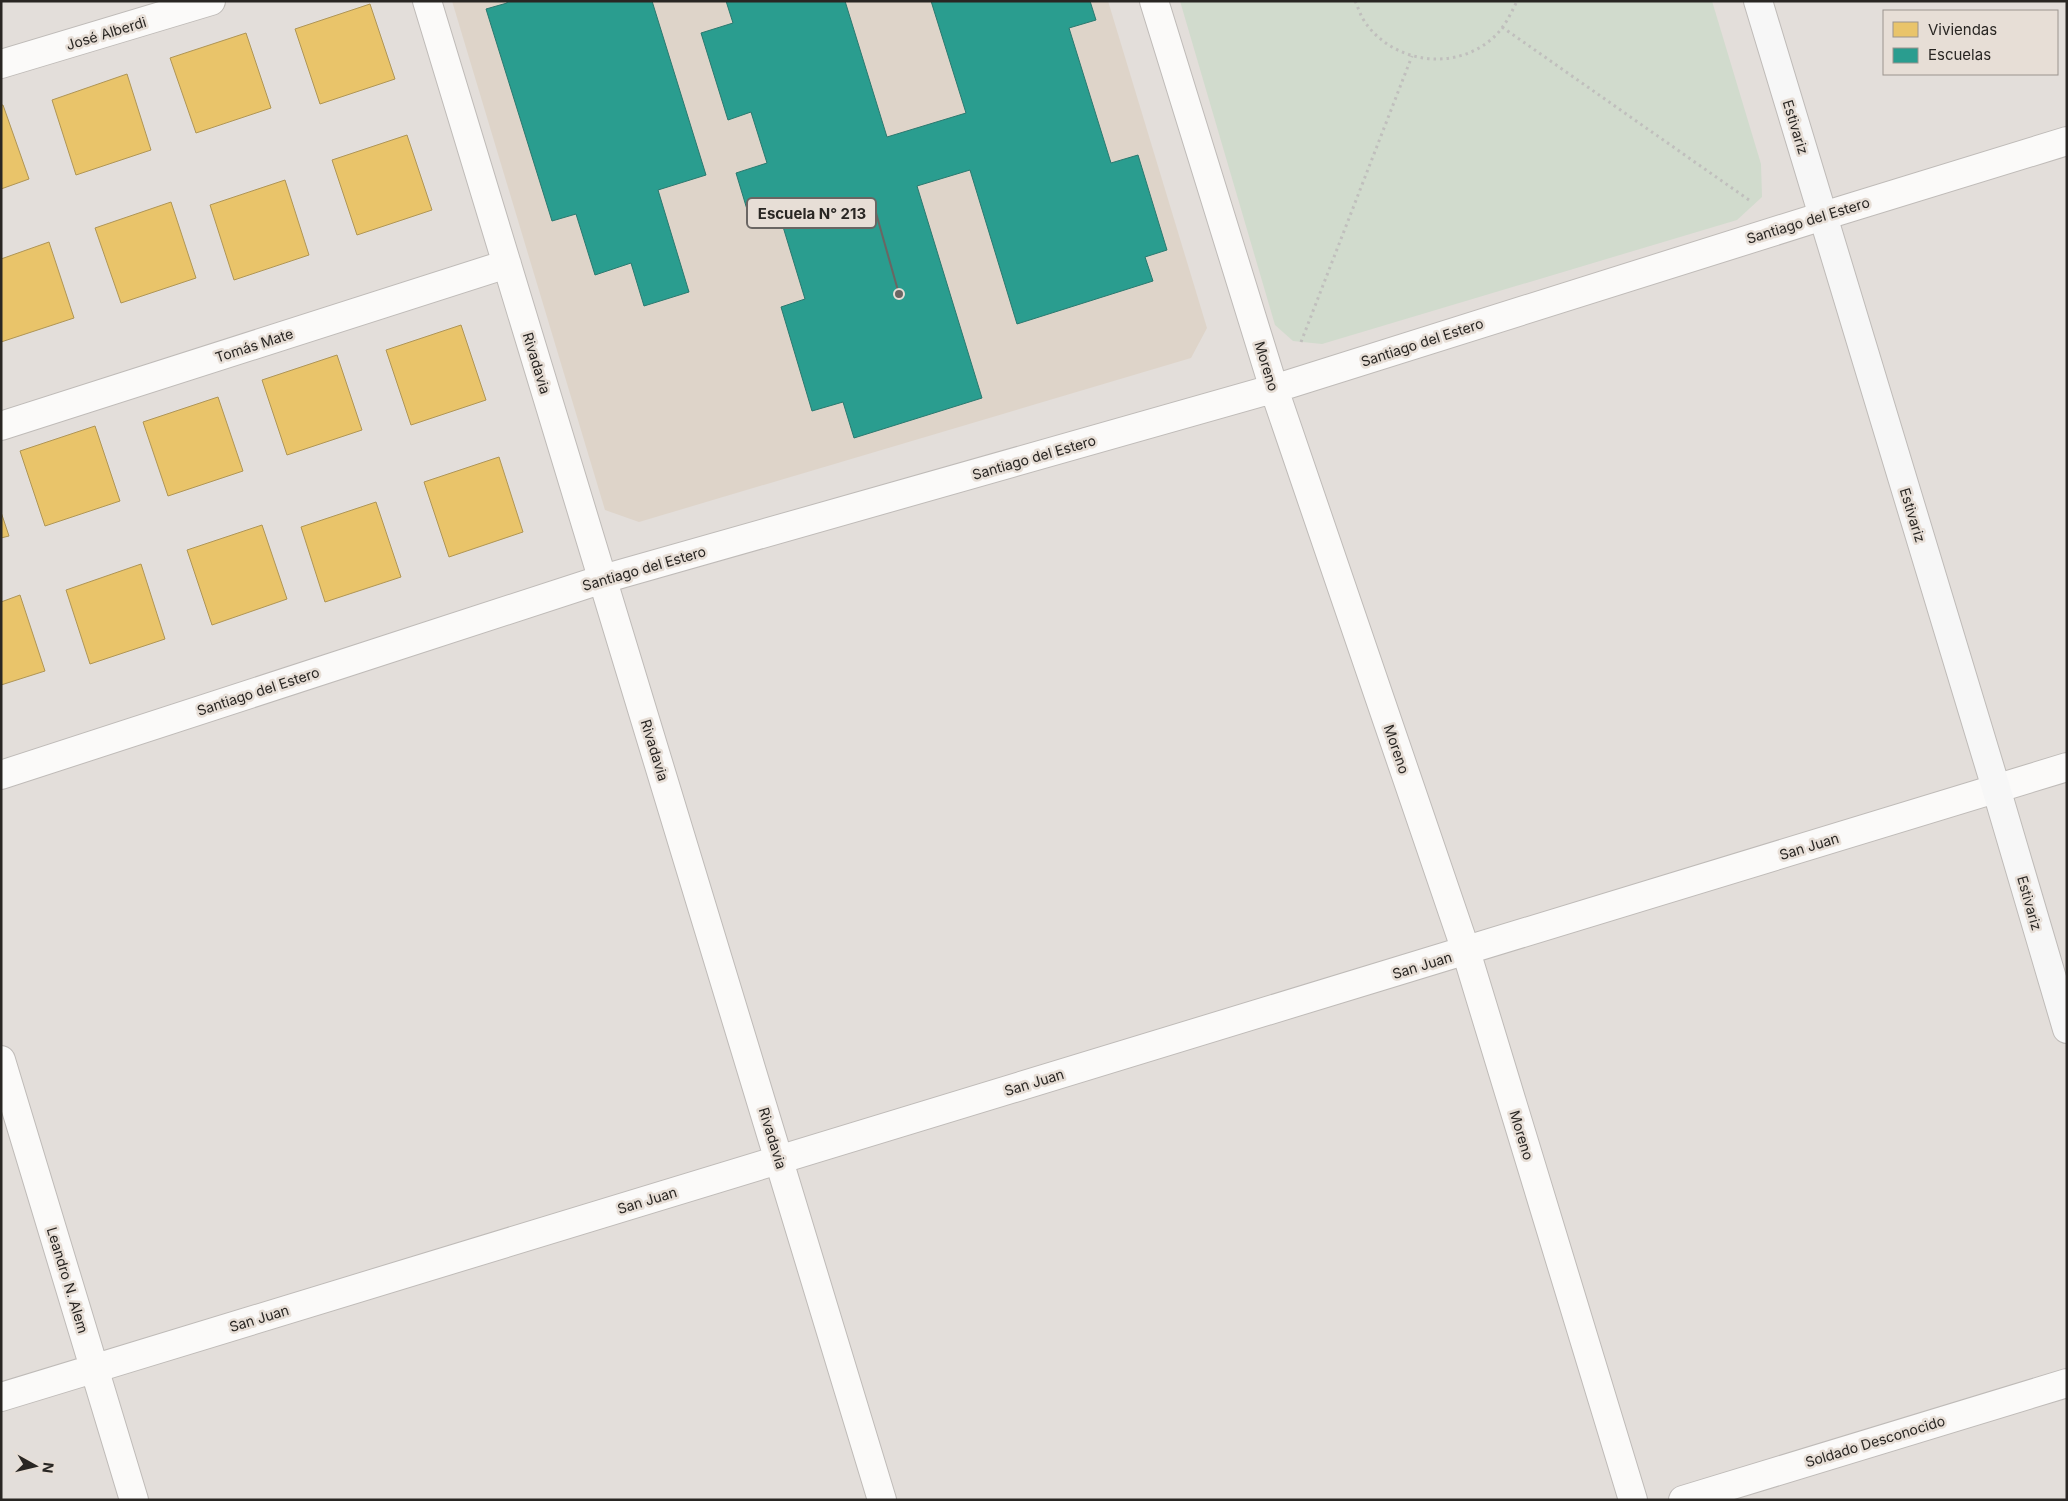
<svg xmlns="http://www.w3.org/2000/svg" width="2068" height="1501" font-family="Inter,sans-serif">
<rect width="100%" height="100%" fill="#e3deda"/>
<!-- education -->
<path fill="#ded4c9" d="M452 1H1108L1207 328 1191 358 639 522 605 510Z"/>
<!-- green -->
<path fill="#d1dbcd" d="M1180 1H1712L1761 164 1762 197 1737 220 1322 344 1293 341 1275 325Z"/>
<!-- homes -->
<path fill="#e9c46a" stroke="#af9555" d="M370 4 395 79 320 104 295 29Z
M246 33 271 108 196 133 170 58Z
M127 74 151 150 76 175 52 100Z
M1 105H3L29 179 1 189Z
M407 135 432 210 357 235 332 160Z
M285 180 309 255 234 280 210 205Z
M171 202 196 278 121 303 95 228Z
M49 242 74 318 1 342V259Z
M461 325 486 400 411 425 386 350Z
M337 355 362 430 287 455 262 380Z
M218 397 243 471 168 496 143 422Z
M95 426 120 501 45 526 20 451Z
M499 457 523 532 449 557 424 482Z
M376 502 401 577 325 602 301 527Z
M1 512 9 536 1 538Z
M262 525 287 599 212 625 187 550Z
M141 564 165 639 90 664 66 590Z
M20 595 45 671 1 685V602Z"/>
<!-- schools -->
<path fill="#2a9d8f" stroke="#2a796f" d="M507 1H652L706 175 658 190 689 292 644 306 631 263 595 275 576 214 552 221 486 9 507 3Z
M726 1H845L887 137 966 113 931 1H1090L1096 20 1069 28 1111 163 1138 155 1167 250 1145 257 1153 281 1017 324 970 170 917 186 982 398 854 438 843 402 812 411 781 307 805 299 777 207 749 216 736 173 767 163 751 112 728 120 701 33 733 23Z"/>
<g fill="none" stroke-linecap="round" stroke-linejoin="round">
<!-- street casing -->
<g stroke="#bfbbb8" stroke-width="30">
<path id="street" d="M427 1 882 1500
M1154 1 1274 389 1466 951 1633 1500
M1 64 211 1
M1 426 507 264
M1 775 603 579 1283 386 1823 216 2067 141
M1 1060 134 1500
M1 1397 2067 767
M1683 1500 2067 1383"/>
</g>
<!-- secondary casing -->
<g stroke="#bfbbb8" stroke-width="30">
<path id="secondary" d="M1758 1 1996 788 2067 1029"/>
</g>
<!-- path -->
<path stroke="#c0bfbd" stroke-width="3" stroke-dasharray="2.5 4" stroke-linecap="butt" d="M1355 1C1358 7 1360 14 1363 19 1389 61 1449 72 1488 42 1502 32 1510 16 1517 1
M1502 27 1749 200
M1301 342 1412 56"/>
<!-- street -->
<use href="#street" stroke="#fbfaf9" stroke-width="28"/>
<!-- secondary -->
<use href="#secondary" stroke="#f7f7f7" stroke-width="28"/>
</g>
<g text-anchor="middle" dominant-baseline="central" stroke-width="5" stroke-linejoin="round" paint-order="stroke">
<!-- street labels -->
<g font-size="14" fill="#292623" stroke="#e7ded6">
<text transform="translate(106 33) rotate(-17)">José Alberdi</text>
<text transform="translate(1796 127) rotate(73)">Estivariz</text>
<text transform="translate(1808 220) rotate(-17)">Santiago del Estero</text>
<text transform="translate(1422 342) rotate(-18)">Santiago del Estero</text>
<text transform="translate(254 345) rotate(-18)">Tomás Mate</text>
<text transform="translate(537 363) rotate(73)">Rivadavia</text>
<text transform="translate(1267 366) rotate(73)">Moreno</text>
<text transform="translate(1034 457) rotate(-16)">Santiago del Estero</text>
<text transform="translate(1913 515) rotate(73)">Estivariz</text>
<text transform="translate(644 568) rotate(-16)">Santiago del Estero</text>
<text transform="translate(258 691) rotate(-18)">Santiago del Estero</text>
<text transform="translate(1397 749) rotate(71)">Moreno</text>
<text transform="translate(655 750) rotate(73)">Rivadavia</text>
<text transform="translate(1809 846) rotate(-17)">San Juan</text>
<text transform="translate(2030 903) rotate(74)">Estivariz</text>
<text transform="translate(1422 965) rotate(-17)">San Juan</text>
<text transform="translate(1034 1082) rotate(-17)">San Juan</text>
<text transform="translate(1522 1135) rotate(73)">Moreno</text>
<text transform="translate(773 1138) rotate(73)">Rivadavia</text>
<text transform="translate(647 1200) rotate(-17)">San Juan</text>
<text transform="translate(68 1280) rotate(73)">Leandro N. Alem</text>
<text transform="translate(259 1318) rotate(-17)">San Juan</text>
<text transform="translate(1875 1441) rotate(-17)">Soldado Desconocido</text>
</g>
</g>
<!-- callouts -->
<path fill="none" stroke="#6a6663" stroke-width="2" d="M899 294L876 213"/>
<circle fill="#6a6663" stroke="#e7ded6" stroke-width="2" cx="899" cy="294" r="5"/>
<rect fill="#e7ded6" stroke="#6a6663" stroke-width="2" x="747" y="198" width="129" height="30" rx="5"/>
<g font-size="15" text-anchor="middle" font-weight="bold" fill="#292623">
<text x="812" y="219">Escuela N° 213</text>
</g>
<!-- border -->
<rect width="2068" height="1501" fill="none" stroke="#292623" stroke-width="5"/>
<!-- legend -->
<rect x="1883" y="10" width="175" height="65" fill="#e7ded6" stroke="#9b948e"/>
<rect x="1893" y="22" width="25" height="15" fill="#e9c46a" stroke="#9b948e"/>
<text x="1928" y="35" font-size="15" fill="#292623">Viviendas</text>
<rect x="1893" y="48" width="25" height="15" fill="#2a9d8f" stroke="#9b948e"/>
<text x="1928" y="60" font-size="15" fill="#292623">Escuelas</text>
<!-- north arrow -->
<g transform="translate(35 1466) rotate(98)" stroke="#e7ded6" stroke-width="4" paint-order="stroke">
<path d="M0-4L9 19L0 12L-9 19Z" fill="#292623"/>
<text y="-8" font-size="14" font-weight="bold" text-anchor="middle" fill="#292623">N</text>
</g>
</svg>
